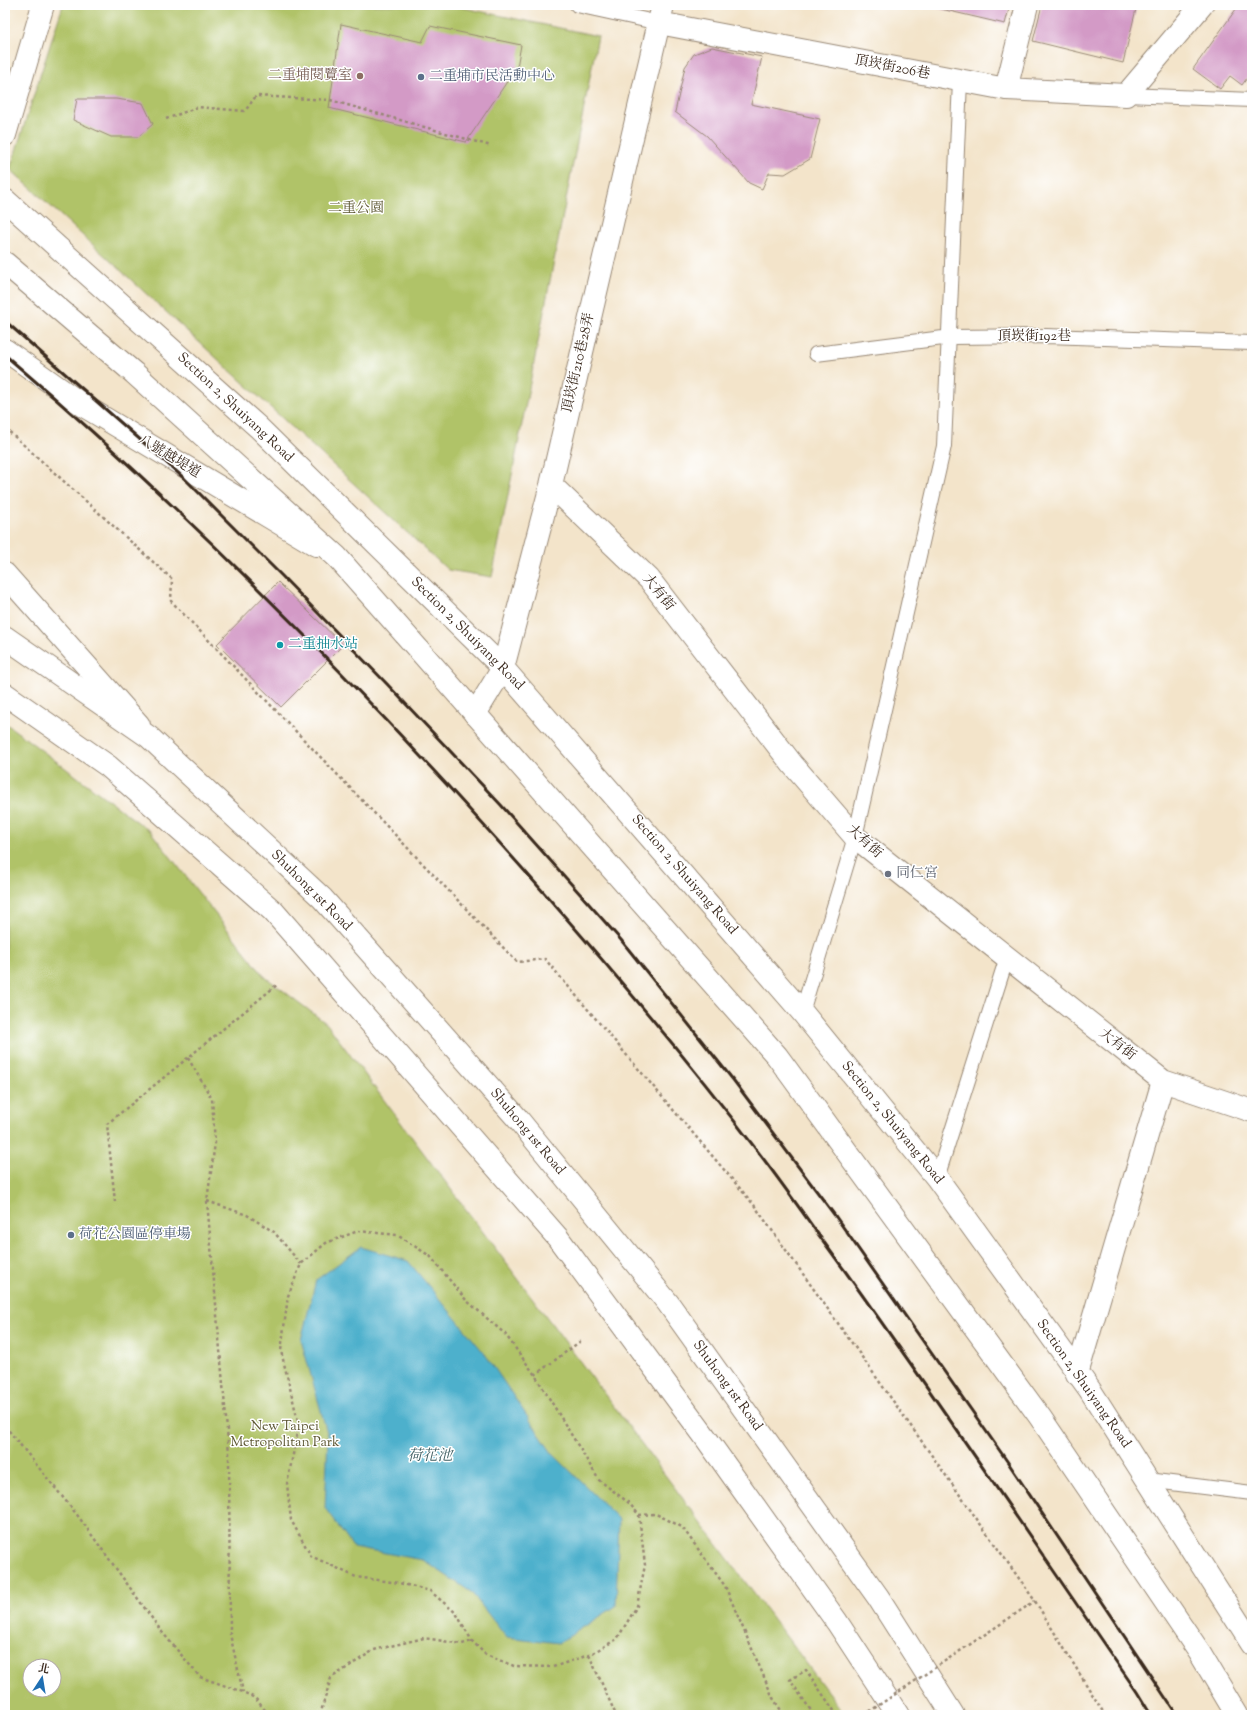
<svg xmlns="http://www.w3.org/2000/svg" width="1257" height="1720" font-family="'Sorts Mill Goudy','Noto Serif TC',serif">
<rect width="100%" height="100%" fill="#fff"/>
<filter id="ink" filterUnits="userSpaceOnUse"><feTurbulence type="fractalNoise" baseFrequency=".025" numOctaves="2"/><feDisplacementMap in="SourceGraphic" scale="8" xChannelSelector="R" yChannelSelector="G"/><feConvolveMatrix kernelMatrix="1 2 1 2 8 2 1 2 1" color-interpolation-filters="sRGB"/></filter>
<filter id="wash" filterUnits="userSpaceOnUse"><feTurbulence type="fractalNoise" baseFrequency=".012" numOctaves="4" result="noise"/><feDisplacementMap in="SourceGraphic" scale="16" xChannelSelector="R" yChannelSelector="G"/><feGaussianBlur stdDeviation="0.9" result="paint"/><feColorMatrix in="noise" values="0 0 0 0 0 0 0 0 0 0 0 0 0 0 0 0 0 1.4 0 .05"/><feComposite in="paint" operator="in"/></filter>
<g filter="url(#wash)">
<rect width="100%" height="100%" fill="#f3e4ca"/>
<!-- green -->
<path fill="#b0c367" stroke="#767642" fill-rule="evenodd" d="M63 5H450L598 36 492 577 448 570 10 169Z
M5 723 151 832 264 976 327 1024 845 1715H5ZM30 1666H54V1690H30Z"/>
<!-- water -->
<path fill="#4db0cc" stroke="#446d75" d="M361 1247 408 1261 485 1354 552 1453 619 1519 616 1606 559 1643 506 1637 471 1592 423 1560 353 1547 325 1508 328 1436 301 1340 316 1280Z"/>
<g id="blocks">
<!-- building -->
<path fill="#d39ac6" d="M924 5H1010L1005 24Z
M1042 5H1137L1123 63 1033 41Z
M1239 5H1252V71L1242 85 1230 76 1220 89 1193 69Z
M341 24 422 42 430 26 521 45 517 67 466 142 329 108Z
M712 47 762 57 751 104 820 119 810 159 785 174 769 173 762 189 749 183 707 136 675 112 685 67 694 54Z
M77 99H116L143 103 153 124 138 137H111L73 120Z
M278 582 343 645 281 707 217 644Z"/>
</g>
</g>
<g filter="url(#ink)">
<use href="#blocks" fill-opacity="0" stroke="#978774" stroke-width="1"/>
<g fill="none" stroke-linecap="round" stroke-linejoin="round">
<!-- lane casing -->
<g stroke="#978774" stroke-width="16">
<path id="lane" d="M577 5 659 23
M1126 95 1252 100
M816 354 951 337 1046 336 1252 343
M802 1012 855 837 944 446 960 81
M937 1178 1007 957
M1147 1480 1252 1493"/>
</g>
<!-- street casing -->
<g stroke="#978774" stroke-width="24">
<path id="street" d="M659 23 1006 89 1126 95 1202 5
M1006 89 1027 5
M5 135 43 5
M5 350 84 406 316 545
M551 485 649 579 792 764 855 837 1163 1081 1252 1111
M5 574 139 725
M475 714 503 668 551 485 663 5
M1077 1374 1163 1081"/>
</g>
<!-- secondary casing -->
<g stroke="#978774" stroke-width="24">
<path id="secondary" d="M5 200 258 427 503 668 802 1012 937 1178 1090 1390 1252 1644
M5 263 134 373 337 557 777 1056 1040 1417 1200 1653 1237 1715
M5 637 149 737 322 898 517 1118 668 1303 878 1597 953 1715
M5 694 108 766 273 911 558 1238 703 1434 837 1622 898 1715"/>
</g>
<!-- path -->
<path stroke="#978774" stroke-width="2.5" stroke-dasharray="3 3" stroke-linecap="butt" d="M166 119 198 107 245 111 256 96 330 100 491 146
M5 428 172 579 171 601 517 962 545 959 754 1205 1035 1601 1105 1715
M188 1058 212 1099 215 1143 207 1201 229 1453 230 1634 243 1692
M207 1201 247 1215 274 1232 301 1264
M115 1202 107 1124 278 984
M358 1231 397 1235 430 1256 466 1300 505 1334 535 1375 599 1480 629 1503 639 1515 645 1565 637 1606 617 1639 589 1655 553 1667 514 1666 486 1655 472 1641 456 1613 430 1591 399 1583 356 1577 311 1556 291 1520 287 1484 299 1425 281 1351 288 1296 301 1264 326 1243Z
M535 1375 582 1340
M5 1426 78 1516 162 1632 200 1677 243 1692 255 1698 269 1715
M639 1515 656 1514 682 1527 725 1586 773 1698 784 1715
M589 1655 616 1715
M320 1715 331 1678 374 1650 424 1638 462 1644 472 1641
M814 1715 790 1680 806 1670 837 1715"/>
<!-- lane -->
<use href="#lane" stroke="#fff" stroke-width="14"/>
<!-- street -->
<use href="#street" stroke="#fff" stroke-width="22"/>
<!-- secondary -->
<use href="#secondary" stroke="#fff" stroke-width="22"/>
<!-- rail -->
<path stroke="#3b2a1e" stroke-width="3" d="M5 321 185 479 282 576 387 684 501 805 621 940 734 1081 836 1217 1007 1461 1177 1715
M5 355C163 490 307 633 448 786 558 906 664 1028 762 1157 790 1194 817 1233 845 1271 945 1410 1040 1552 1137 1692L1151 1715"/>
<!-- path-bridge -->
<path stroke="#978774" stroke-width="2.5" stroke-dasharray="3 3" stroke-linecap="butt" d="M864 1715 1035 1601"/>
</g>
</g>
<!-- markers -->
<circle fill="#8d6e63" stroke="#fff" stroke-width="1.5" cx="360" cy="76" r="4"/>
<g fill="#5c6f8a" stroke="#fff" stroke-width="1.5">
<circle cx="421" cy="77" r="4"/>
<circle cx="71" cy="1235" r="4"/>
</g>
<circle fill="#0f9aa8" stroke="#fff" stroke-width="1.5" cx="280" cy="645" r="4"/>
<circle fill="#6b7280" stroke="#fff" stroke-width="1.5" cx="888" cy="874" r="4"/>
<g text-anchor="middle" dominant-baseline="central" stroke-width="3" stroke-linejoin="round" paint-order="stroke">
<!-- street labels -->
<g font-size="14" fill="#3b2a1e" stroke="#fff">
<text transform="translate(892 68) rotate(11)">頂崁街206巷</text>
<text x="1034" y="337">頂崁街192巷</text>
<text transform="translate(579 363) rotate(-77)">頂崁街210巷28弄</text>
<text transform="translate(235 408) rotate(43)">Section 2, Shuiyang Road</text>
<text transform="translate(169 457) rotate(31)">八號越堤道</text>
<text transform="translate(658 593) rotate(51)">大有街</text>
<text transform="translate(467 634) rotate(45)">Section 2, Shuiyang Road</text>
<text transform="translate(864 842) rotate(42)">大有街</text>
<text transform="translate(684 875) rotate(49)">Section 2, Shuiyang Road</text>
<text transform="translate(311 891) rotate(45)">Shuhong 1st Road</text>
<text transform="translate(1117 1045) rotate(38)">大有街</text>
<text transform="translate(892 1123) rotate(51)">Section 2, Shuiyang Road</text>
<text transform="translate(527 1132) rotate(50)">Shuhong 1st Road</text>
<text transform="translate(1083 1384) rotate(55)">Section 2, Shuiyang Road</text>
<text transform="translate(727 1386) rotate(54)">Shuhong 1st Road</text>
</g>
<!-- education labels -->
<g font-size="14" fill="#785e54" stroke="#fff" text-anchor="end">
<text x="352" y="76">二重埔閱覽室</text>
</g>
<!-- service labels -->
<g font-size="14" fill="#4e5e75" stroke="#fff" text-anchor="start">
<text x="429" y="77">二重埔市民活動中心</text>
<text x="79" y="1235">荷花公園區停車場</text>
</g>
<!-- park labels -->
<g font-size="14" fill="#5e5834" stroke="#fff">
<text x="356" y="209">二重公園</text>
<text x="285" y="1427">New Taipei<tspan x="285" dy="16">Metropolitan Park</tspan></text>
</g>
<!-- culture labels -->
<g font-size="14" fill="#0d838f" stroke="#fff" text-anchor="start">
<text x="288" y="645">二重抽水站</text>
</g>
<!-- worship labels -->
<g font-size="14" fill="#5b616d" stroke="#fff" text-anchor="start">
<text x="896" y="874">同仁宮</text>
</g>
<!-- water labels -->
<g font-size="15" font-style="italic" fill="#426064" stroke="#fff">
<text x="430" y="1456">荷花池</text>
</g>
</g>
<!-- margin -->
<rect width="1257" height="1720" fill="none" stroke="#fff" stroke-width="20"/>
<!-- north arrow -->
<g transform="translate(42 1678) rotate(12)"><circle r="19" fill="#ffffff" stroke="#b1aaa5"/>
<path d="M0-3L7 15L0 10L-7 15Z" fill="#1f6fb2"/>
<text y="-6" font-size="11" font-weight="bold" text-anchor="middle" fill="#3b2a1e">北</text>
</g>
</svg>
